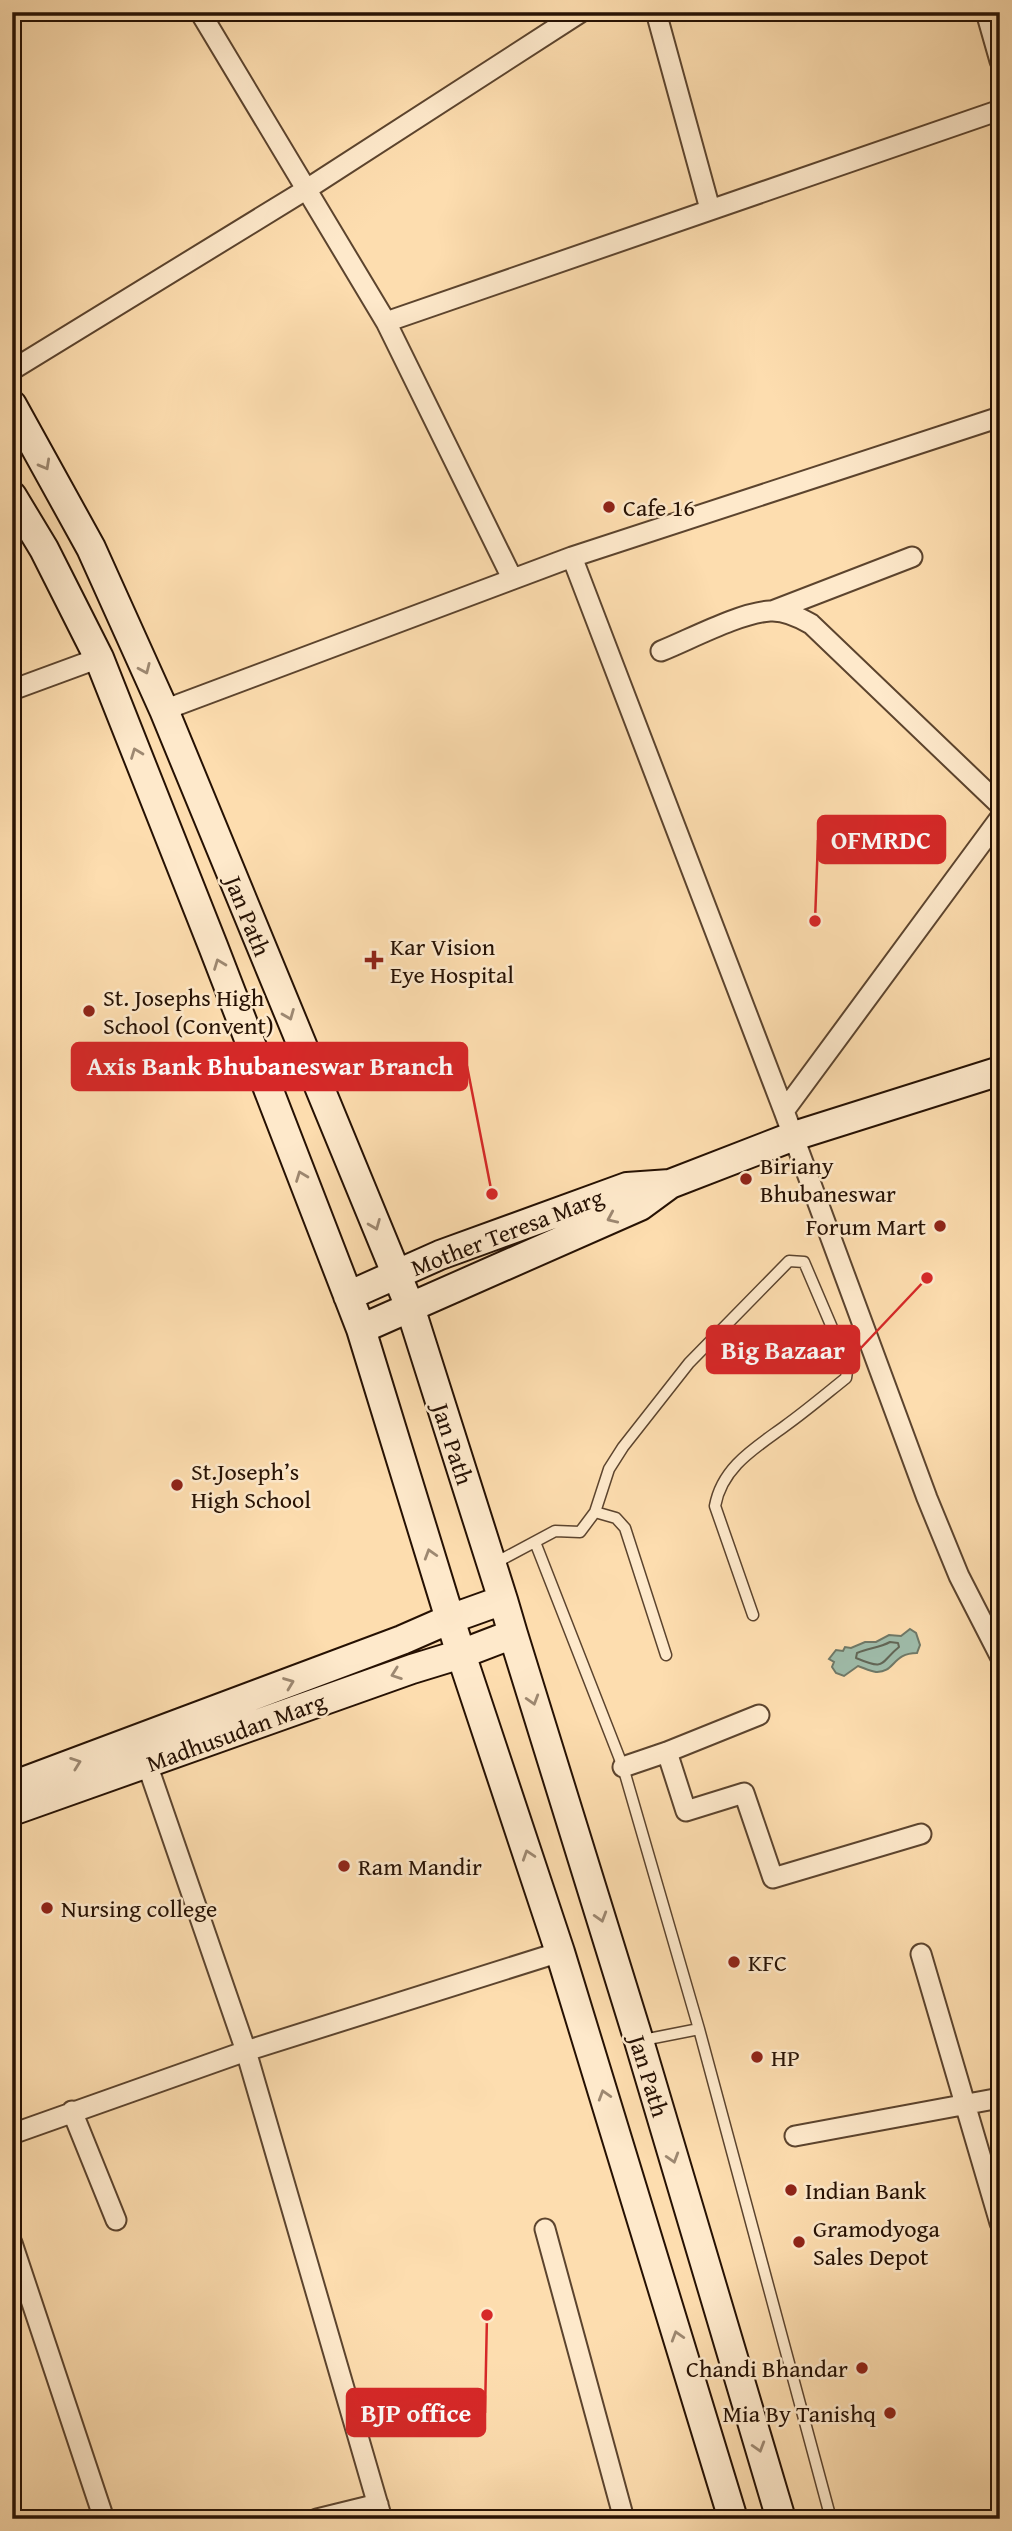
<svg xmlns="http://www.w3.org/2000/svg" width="1012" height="2531" font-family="'Gentium Book Plus',serif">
<rect width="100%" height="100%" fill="#fdddaf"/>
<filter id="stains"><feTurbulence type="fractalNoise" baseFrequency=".00286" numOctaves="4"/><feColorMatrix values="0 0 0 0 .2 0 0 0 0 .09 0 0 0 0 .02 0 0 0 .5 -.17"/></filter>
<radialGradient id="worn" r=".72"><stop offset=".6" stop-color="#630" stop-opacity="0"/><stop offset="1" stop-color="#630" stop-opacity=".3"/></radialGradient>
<!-- water -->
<path fill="#9fbcaa" stroke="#6f7867" stroke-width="2" d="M910 1629 916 1633 920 1645 917 1653C892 1653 895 1673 876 1672 870 1671 864 1668 858 1666L844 1676 836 1673 832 1667 834 1662 829 1659 836 1650 843 1651 845 1647 851 1648 865 1642H876L889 1635 901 1636Z"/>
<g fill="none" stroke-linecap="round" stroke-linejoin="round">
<!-- shore -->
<path stroke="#626656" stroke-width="2" d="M890 1642 898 1643 899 1647C879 1663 887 1671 856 1658L857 1653C868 1648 879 1648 890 1642Z"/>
<!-- lane casing -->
<g stroke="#5c442e" stroke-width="13">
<path id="lane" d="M595 1512 616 1518 625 1528 666 1655
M535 1542 623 1767 699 2029
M495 1563 555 1531 580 1532 595 1512 609 1469 623 1447 689 1363 789 1261 804 1262 848 1365 846 1378C826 1394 806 1411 785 1426 755 1448 722 1467 715 1506L753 1615
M643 2040 699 2029 831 2519"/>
</g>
<!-- street casing -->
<g stroke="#5c442e" stroke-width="23">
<path id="street" d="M200 12 386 322 512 578
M656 12 710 209
M986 12 1000 61
M386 322 1000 110
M12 370 307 189 581 12
M572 557 784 1111
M772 611 912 557
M661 651C691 639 739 613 770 611 784 610 799 617 811 624L1000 805
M12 690 99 658
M164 710 572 557 1000 417
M1000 818 784 1111 927 1498 959 1576 1000 1656
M667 1752 686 1811 744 1793 773 1878 921 1834
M147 1764 246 2051 382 2519
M623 1767 667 1752 759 1715
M921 1954 1000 2223
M72 2111 116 2220
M12 2134 246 2051 560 1952
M795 2136 1000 2098
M545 2229 624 2519
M12 2243 104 2519
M317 2519 378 2504"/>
</g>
<!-- secondary casing -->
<g stroke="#261103" stroke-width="32">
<path id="secondary" d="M12 405 91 548 164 710 410 1307 503 1600
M12 496 44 549 99 658 213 946 361 1329 450 1619 461 1654 513 1634 503 1600 450 1619 402 1640 12 1786
M348 1296 440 1255 627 1187 670 1184
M361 1329 640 1206 670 1184 794 1136 1000 1071
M513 1634 639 2041 781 2519
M12 1811 412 1669 461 1654 560 1952 733 2519"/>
</g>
<!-- lane -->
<use href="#lane" stroke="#fee9cb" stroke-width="10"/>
<!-- street -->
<use href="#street" stroke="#fee9cb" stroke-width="19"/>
<!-- secondary -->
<use href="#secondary" stroke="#fee9cb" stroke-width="28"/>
</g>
<!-- one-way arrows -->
<defs><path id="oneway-chevron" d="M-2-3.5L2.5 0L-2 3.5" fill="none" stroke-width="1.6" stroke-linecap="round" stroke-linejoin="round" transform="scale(1.75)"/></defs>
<g stroke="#9d8871">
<use href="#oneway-chevron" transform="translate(45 465) rotate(61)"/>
<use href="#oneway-chevron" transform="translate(145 669) rotate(66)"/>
<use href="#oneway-chevron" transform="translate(136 753) rotate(-111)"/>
<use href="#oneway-chevron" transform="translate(219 964) rotate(-111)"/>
<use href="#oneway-chevron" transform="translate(289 1015) rotate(68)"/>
<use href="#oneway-chevron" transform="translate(301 1176) rotate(-111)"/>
<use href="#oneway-chevron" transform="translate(612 1218) rotate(156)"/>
<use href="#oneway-chevron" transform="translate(375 1225) rotate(68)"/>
<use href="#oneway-chevron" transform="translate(430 1554) rotate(-107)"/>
<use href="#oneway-chevron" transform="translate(396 1674) rotate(160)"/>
<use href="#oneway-chevron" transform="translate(289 1683) rotate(-21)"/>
<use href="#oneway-chevron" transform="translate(533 1700) rotate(73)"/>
<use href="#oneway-chevron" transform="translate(76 1763) rotate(-20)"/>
<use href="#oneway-chevron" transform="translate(528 1855) rotate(-108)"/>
<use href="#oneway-chevron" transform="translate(601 1917) rotate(73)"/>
<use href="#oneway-chevron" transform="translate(604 2095) rotate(-107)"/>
<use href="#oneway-chevron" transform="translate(673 2158) rotate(73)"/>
<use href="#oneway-chevron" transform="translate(677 2336) rotate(-107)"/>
<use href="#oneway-chevron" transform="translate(759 2447) rotate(73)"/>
</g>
<!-- markers -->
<g fill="#8f2418" stroke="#fee9cb" stroke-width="2.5">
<circle cx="609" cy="507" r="7"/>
<path d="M370.5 949.5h7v7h7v7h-7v7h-7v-7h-7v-7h7z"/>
<circle cx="89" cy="1011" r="7"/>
<circle cx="746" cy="1179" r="7"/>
<circle cx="940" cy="1226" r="7"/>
<circle cx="177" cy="1485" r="7"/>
<circle cx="344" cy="1866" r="7"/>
<circle cx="47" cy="1908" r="7"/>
<circle cx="734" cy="1962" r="7"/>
<circle cx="757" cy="2057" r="7"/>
<circle cx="791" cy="2190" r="7"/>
<circle cx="799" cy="2242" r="7"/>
<circle cx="862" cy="2368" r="7"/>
<circle cx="890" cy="2413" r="7"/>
</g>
<g text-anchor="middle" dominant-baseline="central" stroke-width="5" stroke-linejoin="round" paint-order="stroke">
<!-- poi labels -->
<g font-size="24" fill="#261103" stroke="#fee9cb" text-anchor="start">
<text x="623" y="507">Cafe 16</text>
<text x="390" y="946">Kar Vision<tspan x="390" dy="28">Eye Hospital</tspan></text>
<text x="103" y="997">St. Josephs High<tspan x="103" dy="28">School (Convent)</tspan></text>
<text x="760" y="1165">Biriany<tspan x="760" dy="28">Bhubaneswar</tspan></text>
<text x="926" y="1226" text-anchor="end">Forum Mart</text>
<text x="191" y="1471">St.Joseph’s<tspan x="191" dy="28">High School</tspan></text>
<text x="358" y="1866">Ram Mandir</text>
<text x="61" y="1908">Nursing college</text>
<text x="748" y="1962">KFC</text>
<text x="771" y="2057">HP</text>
<text x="805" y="2190">Indian Bank</text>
<text x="813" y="2228">Gramodyoga<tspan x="813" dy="28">Sales Depot</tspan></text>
<text x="848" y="2368" text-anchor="end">Chandi Bhandar</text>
<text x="876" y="2413" text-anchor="end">Mia By Tanishq</text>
</g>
<!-- street labels -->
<g font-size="24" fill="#261103" stroke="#fee9cb">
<text transform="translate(248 916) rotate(68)">Jan Path</text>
<text transform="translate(507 1232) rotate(-21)">Mother Teresa Marg</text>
<text transform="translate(453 1444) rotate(72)">Jan Path</text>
<text transform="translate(236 1732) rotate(-20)">Madhusudan Marg</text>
<text transform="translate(649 2076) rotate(73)">Jan Path</text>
</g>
</g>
<!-- callouts -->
<path fill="none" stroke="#d62828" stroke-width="2.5" d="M815 921L818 840M492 1194L467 1066M927 1278L859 1350M487 2315L485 2413"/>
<g fill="#d62828" stroke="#fee9cb" stroke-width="2.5">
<circle cx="815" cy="921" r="7"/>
<circle cx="492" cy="1194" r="7"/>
<circle cx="927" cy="1278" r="7"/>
<circle cx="487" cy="2315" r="7"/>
</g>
<g fill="#d62828" stroke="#d62828" stroke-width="2.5">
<rect x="818" y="816" width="127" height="47" rx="7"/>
<rect x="72" y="1043" width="395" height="47" rx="7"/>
<rect x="707" y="1326" width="152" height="47" rx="7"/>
<rect x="347" y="2389" width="138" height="47" rx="7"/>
</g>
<g font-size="26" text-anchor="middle" font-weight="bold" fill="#fff">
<text x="881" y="849">OFMRDC</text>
<text x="270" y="1075">Axis Bank Bhubaneswar Branch</text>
<text x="783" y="1359">Big Bazaar</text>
<text x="416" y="2422">BJP office</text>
</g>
<!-- margin -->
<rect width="1012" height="2531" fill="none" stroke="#fdddaf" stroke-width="42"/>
<rect x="14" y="14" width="984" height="2503" fill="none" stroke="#261103" stroke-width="3.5"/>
<rect x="21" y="21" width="970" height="2489" fill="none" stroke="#261103" stroke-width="2"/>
<rect width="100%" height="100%" filter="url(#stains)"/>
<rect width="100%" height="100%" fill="url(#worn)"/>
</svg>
